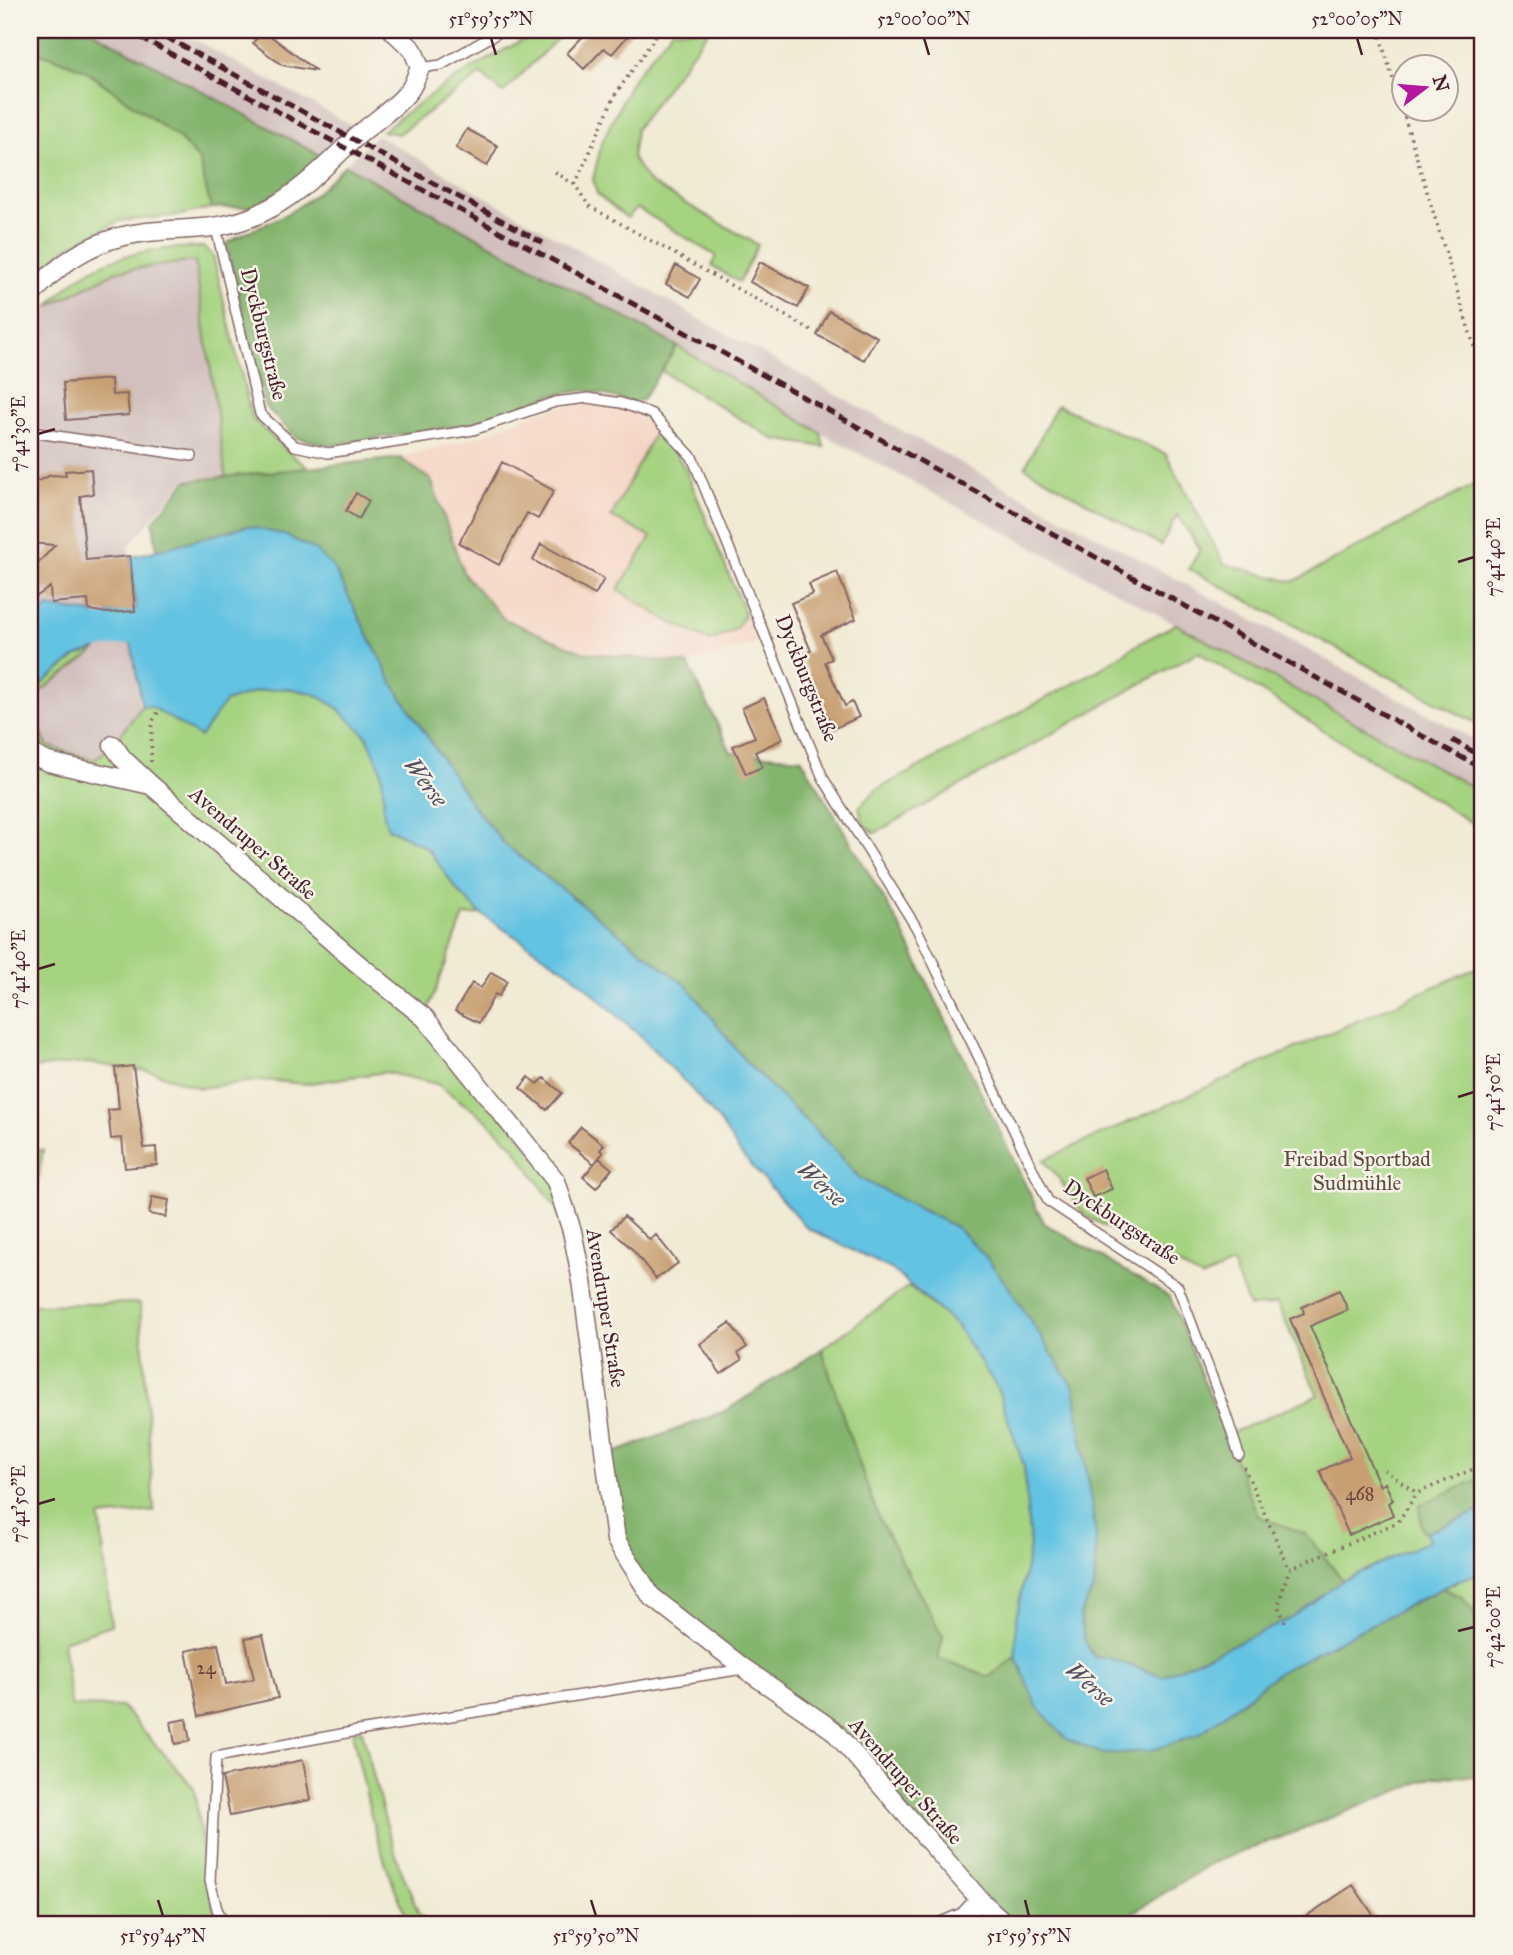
<svg xmlns="http://www.w3.org/2000/svg" width="1513" height="1955" font-family="'IM FELL Great Primer',serif">
<rect width="100%" height="100%" fill="#f7f3e8"/>
<filter id="ink" filterUnits="userSpaceOnUse"><feTurbulence type="fractalNoise" baseFrequency=".0143" numOctaves="2"/><feDisplacementMap in="SourceGraphic" scale="14" xChannelSelector="R" yChannelSelector="G"/><feConvolveMatrix kernelMatrix="1 2 1 2 8 2 1 2 1" color-interpolation-filters="sRGB"/></filter>
<filter id="wash" filterUnits="userSpaceOnUse"><feTurbulence type="fractalNoise" baseFrequency=".00686" numOctaves="4" result="noise"/><feDisplacementMap in="SourceGraphic" scale="28" xChannelSelector="R" yChannelSelector="G"/><feGaussianBlur stdDeviation="1.57" result="paint"/><feColorMatrix in="noise" values="0 0 0 0 0 0 0 0 0 0 0 0 0 0 0 0 0 1.4 0 .05"/><feComposite in="paint" operator="in"/></filter>
<g filter="url(#wash)">
<rect width="100%" height="100%" fill="#f1ead4"/>
<!-- built -->
<path fill="#f5d3c2" d="M588 404 631 411 658 426 686 470 757 643 688 664 581 652 504 619 464 574 431 480 400 458 479 436 536 413 563 406Z"/>
<!-- industrial -->
<path fill="#d1c0bd" d="M90 30H177L353 126 323 157Z
M377 135 709 324 953 459 1483 744V793L1176 624 821 433 677 346 345 165Z
M195 261 227 475 184 480 129 546 134 611 107 613 109 645 130 644 140 708 113 745 94 760 47 746 30 704V699L98 649 93 612 42 606 31 617 30 615V327L48 307 117 271Z"/>
<!-- green -->
<path fill="#a5d380" stroke="#787956" stroke-width="2" d="M542 30H566L503 93 481 74 398 134 382 131C432 91 485 59 542 30Z
M672 30H709L636 129 632 158 650 183 758 245 739 282 712 266 716 256 637 208 627 218 597 194 593 179 602 142 632 80Z
M30 49 83 69 179 138 199 160 211 208 180 215 119 221 66 248 30 281Z
M203 247 213 255 252 419 294 457 309 468 226 477 195 261 117 271 48 307C57 298 66 287 76 280 112 252 159 248 203 247Z
M677 346 821 433 824 447 774 439 661 371Z
M1057 405 1166 454 1224 564 1293 582 1483 480V727L1189 569 1200 549 1177 515 1161 545 1025 467Z
M658 426 686 470 745 614 736 629 710 641 667 620 618 590 651 537 611 517Z
M1176 624 1483 793V830L1198 652 875 833 864 825 859 807 876 790 1100 669 1138 644Z
M98 649 30 699V693L77 656Z
M287 688C296 690 305 691 314 694 343 706 374 737 381 769 385 789 382 809 388 828L427 848 458 891 481 914 464 916 425 1018 556 1181 572 1231 514 1147 485 1119 437 1084 385 1072 304 1084 263 1080 199 1088 154 1072 88 1063 30 1068V704L47 746 94 760 113 745 142 706 225 702 257 691Z
M1483 965V1519L1480 1511 1426 1534 1430 1541 1343 1580 1290 1620 1215 1440 1318 1395 1277 1303 1266 1306 1249 1307 1232 1264 1202 1278 1084 1215 1055 1173 1043 1160Z
M30 1150H43L30 1230Z
M909 1286 956 1325 997 1387 1024 1466 1030 1546 1016 1619V1657L989 1677 938 1658 943 1637 879 1519 848 1432 822 1349Z
M140 1303 154 1511 100 1517 111 1625 63 1641 71 1706 122 1707 194 1788 207 1881 218 1925H30V1305Z
M1483 1571V1623L1462 1597 1442 1588Z
M362 1730 382 1809 398 1862 419 1914 431 1925H410L389 1874 372 1820 352 1732Z"/>
<!-- forest -->
<path fill="#84b56e" stroke="#676a4c" stroke-width="2" d="M30 30H90L323 157 284 192 249 207 211 208 199 160 179 138 83 69 30 49Z
M345 165 677 346 642 400 632 402 587 390 553 395 471 424 330 445 297 438 265 406 226 244C246 231 269 224 290 212 311 200 329 182 345 165Z
M400 458 431 480 464 574 504 619 582 652 688 664 731 752 801 758 901 928 1044 1223 1170 1297 1258 1516 1306 1534 1343 1580 1290 1620 1162 1676 1110 1659 1094 1657 1084 1639 1080 1615 1094 1587 1096 1535 1074 1388 957 1228 859 1178 838 1153 746 1062 688 987 505 845 473 806 393 684 334 568 248 526 157 551 153 522 186 481Z
M822 1349 848 1432 879 1519 943 1637 938 1658 989 1677 1016 1657 1037 1706 1240 1703 1279 1672 1442 1588 1462 1597 1483 1623V1777L1435 1776 1295 1832 1212 1863 1113 1925H1007L833 1730 651 1596 616 1540 604 1457 725 1411Z
M1483 1477V1519L1479 1511 1426 1533 1422 1529 1419 1505Z"/>
<!-- water -->
<path fill="#63c3e2" stroke="#567186" stroke-width="2" d="M248 526 285 535 315 550 334 568 393 684 473 806 505 845 688 987 746 1062 838 1153 859 1178 957 1228 984 1255 1008 1286 1074 1388 1096 1535 1094 1587 1080 1615 1084 1639 1094 1657 1110 1659 1162 1676 1289 1620 1343 1580 1429 1541 1426 1533 1480 1511 1483 1519V1571L1442 1588 1279 1672 1198 1735 1149 1751 1104 1754 1066 1739 1037 1706 1016 1657V1619L1030 1546 1024 1466 997 1387 956 1325 893 1270 807 1228 740 1153 720 1122 688 1085 640 1036 572 974 481 914 458 891 427 848 388 828 384 815 383 784 380 766 367 736 334 705 312 693 287 688 257 691 225 702 200 737 152 707 142 706 131 643 110 644 108 614 136 611 131 557Z
M47 607 93 613 97 649 77 656 30 693V626Z"/>
<g fill="none" stroke-linecap="round" stroke-linejoin="round">
<!-- river -->
<path stroke="#63c3e2" stroke-width="32" d="M30 652 55 639 151 624"/>
</g>
<g id="blocks">
<!-- building -->
<path fill="#c89f72" d="M263 30 316 71 282 65 253 43Z
M589 30H633L612 54 604 48 584 69 567 53Z
M467 129 498 146 487 166 456 148Z
M760 262 809 288 798 308 750 282Z
M676 265 700 279 690 297 666 284Z
M829 311 877 337 864 360 817 335Z
M111 379 112 395 127 394 129 415 66 420 63 383Z
M502 462 554 491 538 519 527 513 499 565 459 543Z
M91 469 93 494 80 496 86 560 130 556 135 611 107 613 89 610 88 600 51 603 50 587 30 601V572L55 545 30 543V476L38 481 51 475 66 476 65 471Z
M356 493 369 501 359 519 346 511Z
M541 544 604 579 595 595 533 560Z
M837 572 856 619 821 635 832 659 825 662 845 706 852 702 859 717 833 729 800 655 811 651 791 603 813 594 809 584Z
M764 698 783 739 755 752 762 767 746 774 733 746 755 737 742 708Z
M491 972 507 981 499 996 495 994 479 1023 455 1011 472 983 481 988Z
M133 1066 144 1148 156 1147 157 1165 125 1168 122 1138 111 1139 108 1110 119 1109 115 1068Z
M529 1077 538 1084 544 1078 562 1093 547 1110 520 1088Z
M581 1127 604 1145 600 1150 603 1153 594 1164 568 1143Z
M599 1158 612 1169 596 1188 583 1177Z
M1103 1169 1112 1189 1093 1197 1084 1178Z
M152 1197 169 1200 166 1217 149 1214Z
M624 1216 650 1240 656 1235 678 1263 656 1279 632 1249 611 1230Z
M1339 1290 1348 1310 1310 1326 1380 1486 1385 1483 1393 1500 1388 1503 1393 1515 1349 1535 1320 1471 1350 1457 1290 1319 1304 1313 1302 1307Z
M730 1323 747 1347 738 1353 742 1360 721 1374 700 1344Z
M263 1635 278 1698 199 1716 186 1651 218 1644 226 1684 254 1679 245 1638Z
M186 1719 190 1741 175 1744 171 1722Z
M303 1760 310 1800 230 1816 222 1777Z
M1353 1885 1380 1925H1293Z"/>
</g>
</g>
<g filter="url(#ink)">
<use href="#blocks" fill-opacity="0" stroke="#846666" stroke-width="2"/>
<g fill="none" stroke-linecap="round" stroke-linejoin="round">
<!-- service casing -->
<g stroke="#846666" stroke-width="12">
<path id="service" d="M420 68 441 65 503 30
M216 228 260 414 295 446 328 453 473 430 555 402 588 398 621 403 652 414 692 457 823 778 916 927 1048 1201 1178 1287 1224 1409 1239 1455
M30 432 192 456
M225 1925 217 1909 210 1881 216 1757 352 1732 743 1669"/>
</g>
<!-- minor casing -->
<g stroke="#846666" stroke-width="21">
<path id="minor" d="M30 297C60 260 99 237 147 232 183 228 217 231 252 217 294 200 324 167 356 137 373 122 394 109 408 92 414 86 416 75 420 68L413 50 392 30
M113 745 123 759 151 785 357 963 425 1018 556 1181 572 1231 582 1281 616 1540 651 1596 745 1669 833 1730 980 1900 1007 1925
M30 749 35 756 48 762 151 785
M945 1925 964 1917 980 1900"/>
</g>
<!-- path -->
<path stroke="#846666" stroke-width="3.5" stroke-dasharray="2 5" stroke-linecap="butt" d="M660 30 615 95 575 185 589 206 811 330
M1378 30 1483 376
M555 172 575 185
M151 762 152 722 159 711
M1244 1467 1289 1569 1398 1522 1417 1493
M1384 1470 1417 1493 1483 1465
M1285 1622 1278 1606 1289 1569"/>
<!-- service -->
<use href="#service" stroke="#fff" stroke-width="9"/>
<!-- minor -->
<use href="#minor" stroke="#fff" stroke-width="18"/>
<!-- rail -->
<path stroke="#4a1f2b" stroke-width="5" stroke-dasharray="10 5" stroke-linecap="butt" d="M127 30 595 283 1483 769
M153 30 543 243
M1452 740 1483 757"/>
</g>
</g>
<!-- ticks -->
<path fill="none" stroke="#4a1f2b" stroke-width="2.5" d="M491 38 496 55M924 38 929 55M1357 38 1362 55M38 434 55 429M1458 562 1474 557M38 969 55 964M1458 1097 1474 1092M38 1504 55 1499M1458 1631 1474 1627M158 1900 163 1916M591 1900 596 1916M1025 1900 1029 1916"/>
<g text-anchor="middle" dominant-baseline="central" stroke-width="5" stroke-linejoin="round" paint-order="stroke">
<!-- number labels -->
<g font-size="18" fill="#6a3f3d">
<text x="1360" y="1494">468</text>
<text x="206" y="1668">24</text>
</g>
<!-- street labels -->
<g font-size="21" fill="#4a1f2b" stroke="#f7f3e8">
<text transform="translate(264 334) rotate(76)">Dyckburgstraße</text>
<text transform="translate(807 678) rotate(68)">Dyckburgstraße</text>
<text transform="translate(253 843) rotate(41)">Avendruper Straße</text>
<text transform="translate(1122 1222) rotate(34)">Dyckburgstraße</text>
<text transform="translate(606 1308) rotate(81)">Avendruper Straße</text>
<text transform="translate(906 1781) rotate(49)">Avendruper Straße</text>
</g>
<!-- park labels -->
<g font-size="21" fill="#614c40" stroke="#f7f3e8">
<text x="1357" y="1159">Freibad Sportbad<tspan x="1357" dy="24">Sudmühle</tspan></text>
</g>
<!-- water labels -->
<g font-size="23" font-style="italic" fill="#525062" stroke="#f7f3e8">
<text transform="translate(426 782) rotate(53)">Werse</text>
<text transform="translate(822 1184) rotate(42)">Werse</text>
<text transform="translate(1090 1684) rotate(41)">Werse</text>
</g>
</g>
<!-- margin -->
<rect width="1513" height="1955" fill="none" stroke="#f7f3e8" stroke-width="77"/>
<!-- north arrow -->
<g transform="translate(1425 88) rotate(74)"><circle r="33" fill="#f7f3e8" stroke="#b29e9c" stroke-width="2"/>
<path d="M0-5L12 26L0 18L-12 26Z" fill="#b5179e"/>
<text y="-10" font-size="19" font-weight="bold" text-anchor="middle" fill="#4a1f2b">N</text>
</g>
<rect x="38" y="38" width="1436" height="1878" fill="none" stroke="#4a1f2b" stroke-width="2.5"/>
<g font-size="18" text-anchor="middle" fill="#4a1f2b">
<text x="491" y="25">51°59'55"N</text>
<text x="924" y="25">52°00'00"N</text>
<text x="1357" y="25">52°00'05"N</text>
<text transform="translate(19 434) rotate(-90)" y="6">7°41'30"E</text>
<text transform="translate(1494 557) rotate(-90)" y="6">7°41'40"E</text>
<text transform="translate(19 969) rotate(-90)" y="6">7°41'40"E</text>
<text transform="translate(1494 1092) rotate(-90)" y="6">7°41'50"E</text>
<text transform="translate(19 1504) rotate(-90)" y="6">7°41'50"E</text>
<text transform="translate(1494 1627) rotate(-90)" y="6">7°42'00"E</text>
<text x="163" y="1942">51°59'45"N</text>
<text x="596" y="1942">51°59'50"N</text>
<text x="1029" y="1942">51°59'55"N</text>
</g>
</svg>
